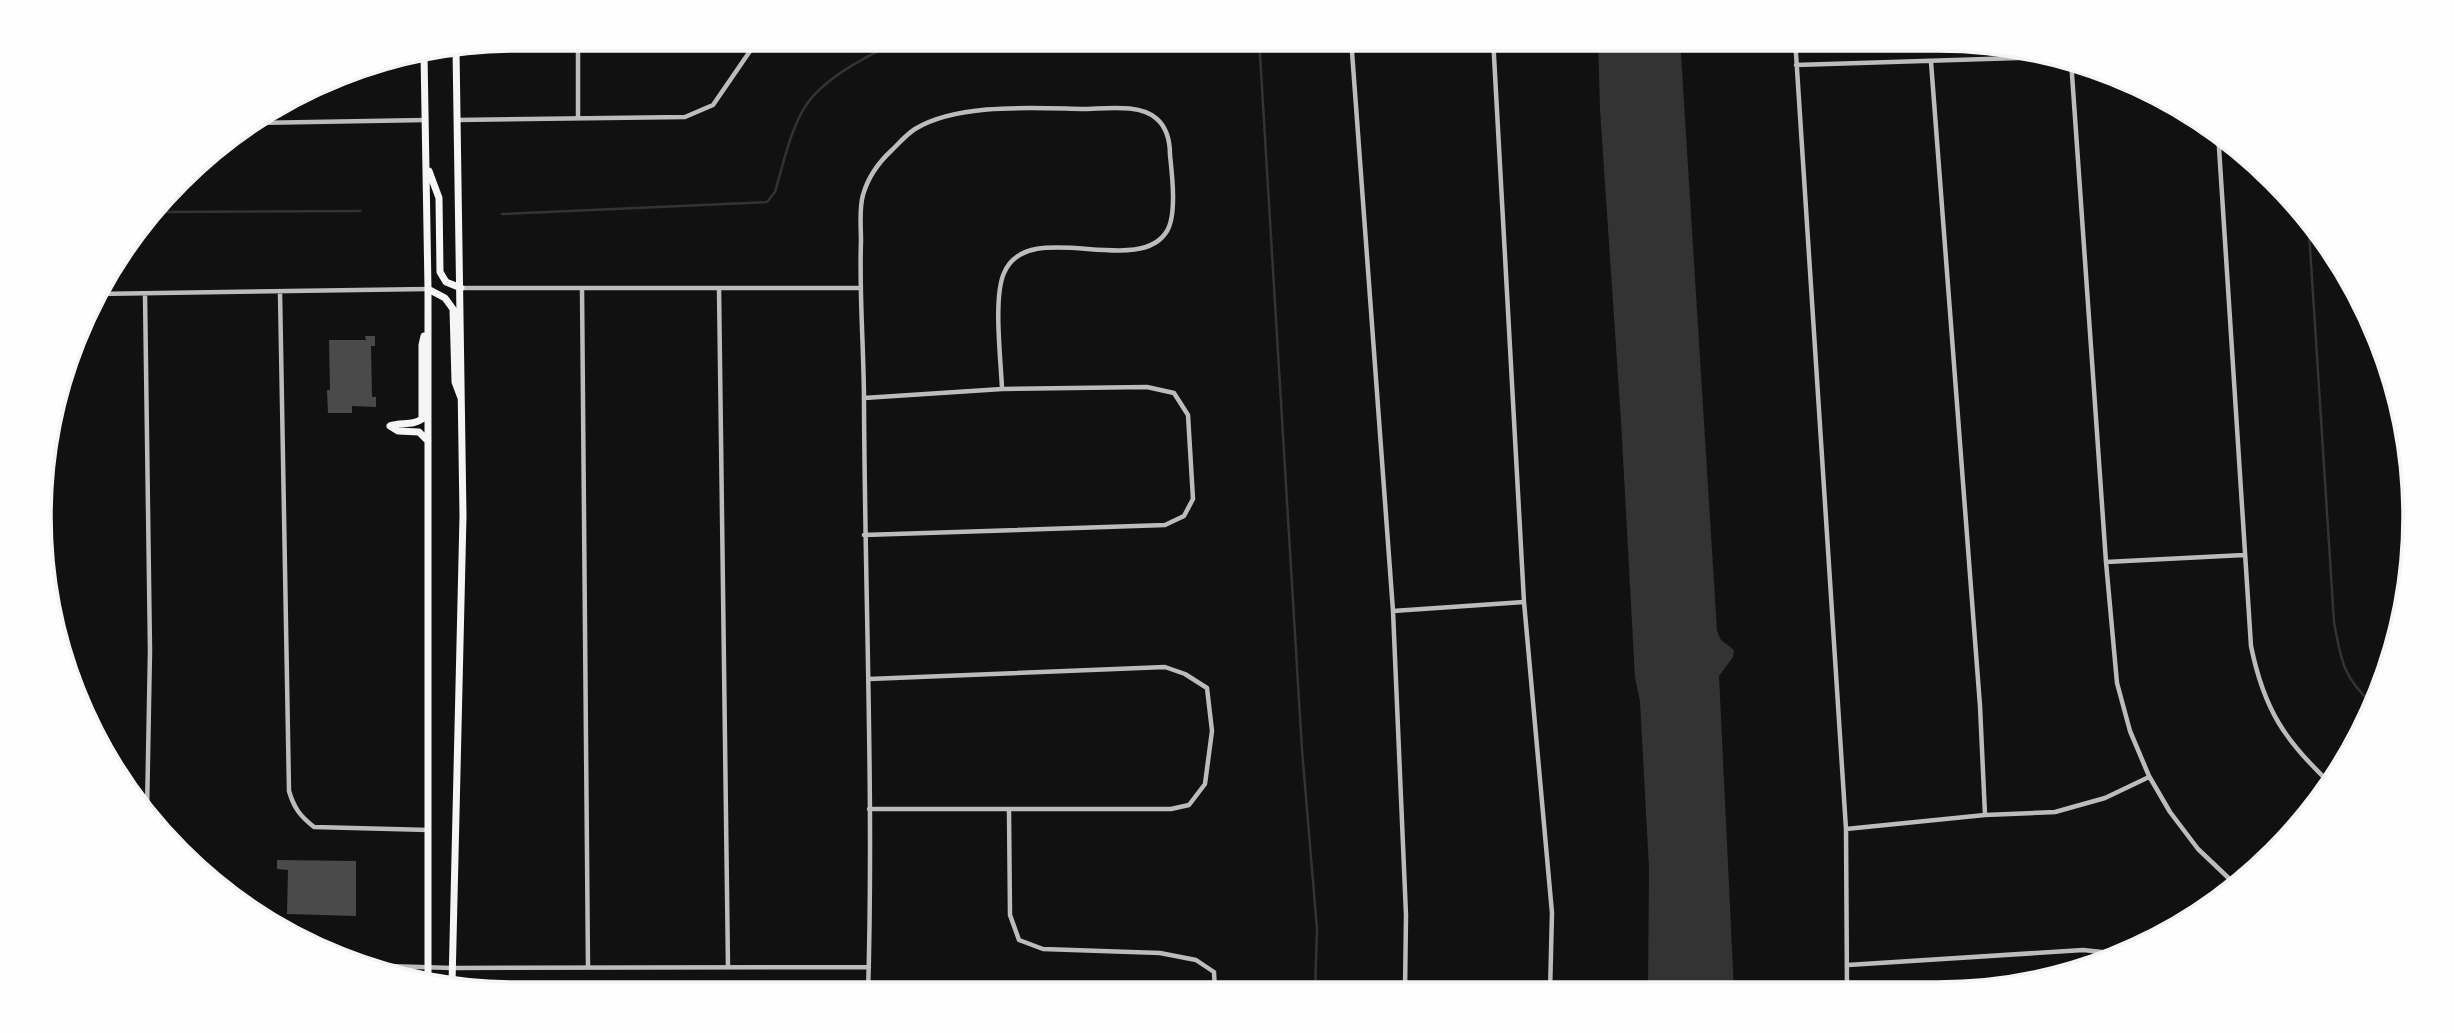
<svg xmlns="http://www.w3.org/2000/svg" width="2454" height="1033" font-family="'Roboto Condensed',sans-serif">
<rect width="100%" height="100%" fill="#111"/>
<!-- water -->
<path fill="#333" d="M1598 39H1680L1717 631 1721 640 1734 650 1733 657 1719 676 1734 991H1648L1649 868 1640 701 1635 678 1621 421 1600 109Z"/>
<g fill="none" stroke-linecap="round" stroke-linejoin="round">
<!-- stream -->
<path stroke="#333" stroke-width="2.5" d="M1259 38 1302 750 1317 929 1315 992
M157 212 360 211
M502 214 767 202 775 192C783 165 789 135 803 110 821 78 879 47 914 38
M2308 216 2334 622C2341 661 2343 677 2373 705"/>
</g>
<!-- building -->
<path fill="#4a4a4a" d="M365 336H375V346H371L372 397H376V407L352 406V413H328L327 390H330L329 340H366Z
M277 860 356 861V916L287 914 288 870 277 869Z"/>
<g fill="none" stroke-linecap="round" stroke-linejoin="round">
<!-- minor -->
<path stroke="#bcbcbc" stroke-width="4.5" d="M578 38V118
M1351 38 1393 611 1406 915 1405 992
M1493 38 1524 602 1552 913 1550 992
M1795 38 1846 829 1847 991
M2071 60 2106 562 2117 683 2130 731 2149 776 2170 812 2198 849 2237 886
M1931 62 1980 706 1985 815
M1796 65 2050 57
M457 120 685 117 713 105 759 38
M249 123 426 120
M2218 132 2251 646C2264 710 2285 741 2332 785
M461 288H859
M582 288 588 967
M719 288 728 967
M280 292 289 791C294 808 300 816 314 827L429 830
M95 294 428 289
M145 294 150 651 147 812
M864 398 1002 389 1147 387 1174 393 1188 415 1193 499 1184 516 1165 525 864 535
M2401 402 2411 580
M2106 562 2244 555
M1393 611 1524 602
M869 679 1165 667 1185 674 1207 688 1212 731 1205 784 1189 805 1171 809H869
M1009 811 1010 915 1019 940 1043 949 1160 953 1196 960 1214 972 1215 993
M1846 829 1985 815 2055 812 2105 798 2149 777
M355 965 452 968 869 967
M1848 965 2083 950 2102 952 2113 960
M868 994C874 797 865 600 864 404 864 349 859 295 861 241 861 227 859 208 863 195 868 177 879 162 892 150 899 143 907 134 915 129 958 103 1032 108 1082 109 1104 109 1140 103 1157 119 1167 128 1170 142 1170 155 1172 174 1177 214 1167 231 1138 279 1028 216 1004 273 993 298 1001 360 1002 389"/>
<!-- primary -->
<path stroke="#f5f5f5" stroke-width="7" d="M424 54 428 289V980
M429 171 439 198 440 272 446 282 461 288
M428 289 445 298 453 309 455 382 461 398
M390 426C400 422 413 426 422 419V345L424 336
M390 426 398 431 419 432 428 441
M452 984 463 516 456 49"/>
</g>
<!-- crop -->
<path d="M0 0H2454V1033H0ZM516 51H1938A465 465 0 0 1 2403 516V517A465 465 0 0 1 1938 982H516A465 465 0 0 1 51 517V516A465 465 0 0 1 516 51Z" fill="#fefefe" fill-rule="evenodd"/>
<path fill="none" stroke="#f5f5f5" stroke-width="3.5" d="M516 51H1938A465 465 0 0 1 2403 516V517A465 465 0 0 1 1938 982H516A465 465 0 0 1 51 517V516A465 465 0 0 1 516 51Z"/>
</svg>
